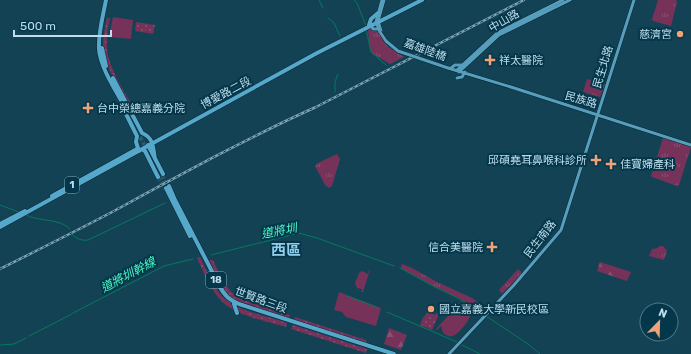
<svg xmlns="http://www.w3.org/2000/svg" width="691" height="354" font-family="Rubik,'Noto Sans TC',sans-serif">
<defs>
<pattern id="grass-dots" width="8" height="8" patternUnits="userSpaceOnUse"><rect width="8" height="8" fill="#763258"/><path d="M2 2h.1M6 6h.1" fill="none" stroke="#884f70" stroke-width="1.8" stroke-linecap="round"/></pattern>
<pattern id="forest-firs" width="22" height="20" patternUnits="userSpaceOnUse"><rect width="22" height="20" fill="#763258"/><path d="M5 1l3.5 6h-7zM16 11l3.5 6h-7z" fill="#884f70"/></pattern>
<pattern id="park-tufts" width="24" height="20" patternUnits="userSpaceOnUse"><rect width="24" height="20" fill="#763258"/><path d="M3 7l-1-3M5 7V3M7 7l1-3M15 17l-1-3M17 17v-4M19 17l1-3" fill="none" stroke="#884f70"/></pattern>
</defs>
<rect width="100%" height="100%" fill="#134255"/>
<!-- grass -->
<path fill="url(#grass-dots)" d="M107 18H110C108 28 106 39 107 49 109 69 125 92 134 109L132 111C122 92 104 67 103 45 103 36 105 27 107 18Z
M136 22 155 25 153 34 135 31Z
M200 257C206 269 212 285 221 295 235 311 267 316 287 323L286 327C266 321 231 315 218 297 209 286 203 271 197 258Z
M210 260H213C220 275 226 291 241 299L290 315 289 319 239 303 225 293 209 262Z
M428 312 435 315 436 313 439 314 432 330 420 325 423 318Z
M295 317 366 340 367 345 294 320Z
M293 325 367 349 366 353 291 329Z"/>
<!-- forest -->
<path fill="url(#forest-firs)" d="M600 262 631 272 627 281 597 271Z
M389 328 407 335 401 350 384 344Z"/>
<!-- park -->
<path fill="url(#park-tufts)" d="M658 0H676L677 2 671 26 653 21 652 19Z
M371 28 377 30 387 46 404 57 390 64 375 55H374C368 49 369 38 368 29Z
M587 79 605 85 600 97 583 92Z
M664 137 690 146 691 147 679 185 677 186 652 177 651 176 663 138Z
M337 154 340 159 332 186 329 188 325 185 315 166 318 163Z
M660 246H663L667 251 664 260 649 256 652 249 657 248Z
M402 264 412 268 437 282 472 298 489 310 484 314 459 298 434 286 401 268Z
M518 269 521 272V274L502 294 499 290Z"/>
<!-- garden -->
<path fill="#763258" d="M113 17 133 20 131 39 109 37Z
M369 270H370L363 292H361L362 289 357 288 355 283 359 273 362 271 368 274Z
M339 292 381 308 376 326 346 317 342 312 334 310Z
M460 303 461 305V306C483 306 461 333 453 336 449 337 446 335 443 333L441 326 437 330 436 329Z"/>
<g fill="none" stroke-linecap="round" stroke-linejoin="round">
<!-- stream -->
<path stroke="#047a5c" stroke-width="1" d="M319 0 323 8
M354 0 357 3 366 26
M328 18 334 23 340 36
M366 29 371 52 386 65
M335 92V82L338 74
M0 205 19 212
M26 215C39 222 60 218 70 229
M72 234C76 239 82 241 88 240L165 203
M211 255 299 233 317 238 394 266
M400 268 435 287 456 297 484 315
M347 296 378 308
M387 312 457 342
M73 313 164 266 193 259
M486 316 528 344 540 354
M29 336 72 314
M0 345 14 344 26 338
M462 345 480 354"/>
<!-- primary-tunnel -->
<path stroke="#2d596c" stroke-width="4" stroke-dasharray="4 2" stroke-linecap="butt" d="M127 111 133 123
M140 137 149 153
M162 175 168 187
M158 177 165 189"/>
<!-- secondary casing -->
<g stroke="#062734" stroke-width="4">
<path id="secondary" d="M372 27 373 29H379
M381 31 378 21 384 0
M380 32 376 22 382 0
M448 68 514 88 691 145
M451 68 455 65H462
M457 70 497 33 563 0
M459 72 499 35 570 0
M457 78 462 77 465 72
M449 354 514 285 561 230 634 0"/>
</g>
<!-- primary casing -->
<g stroke="#062734" stroke-width="5">
<path id="primary" d="M106 0C103 16 98 33 99 49 100 68 118 94 127 111
M369 25 371 19 378 13
M102 48 106 66
M113 78 142 133C154 138 153 148 155 159
M124 110 137 136 136 142 139 151
M148 145 163 174
M142 149 145 151 158 177
M169 186 175 200 219 285C224 295 229 300 239 304L394 354
M166 188 190 236
M52 196 137 149
M0 224 25 211
M0 227 317 53 422 0
M234 304 237 313"/>
</g>
<!-- secondary -->
<use href="#secondary" stroke="#579ebc" stroke-width="3"/>
<!-- primary -->
<use href="#primary" stroke="#56a8cb" stroke-width="4"/>
<!-- rail casing -->
<g stroke="#7da2b2" stroke-width="2.5">
<path id="rail" d="M0 269C38 250 76 231 114 211 180 175 247 138 316 107L524 0"/>
</g>
<!-- rail -->
<use href="#rail" stroke="#04374a" stroke-width="1" stroke-dasharray="3" stroke-linecap="butt"/>
<!-- secondary-bridge casing -->
<g stroke="#062734" stroke-width="4" stroke-linecap="butt">
<path id="secondary-bridge" d="M380 32 386 41 398 51 448 68"/>
</g>
<!-- secondary-bridge -->
<use href="#secondary-bridge" stroke="#579ebc" stroke-width="3"/>
</g>
<!-- markers -->
<g fill="#f0a279" stroke="#04374a" stroke-width="1.5">
<circle cx="680" cy="34" r="4"/>
<path d="M488 54h4v4h4v4h-4v4h-4v-4h-4v-4h4z"/>
<path d="M86 102h4v4h4v4h-4v4h-4v-4h-4v-4h4z"/>
<path d="M594 154h4v4h4v4h-4v4h-4v-4h-4v-4h4z"/>
<path d="M609 158h4v4h4v4h-4v4h-4v-4h-4v-4h4z"/>
<path d="M490 241h4v4h4v4h-4v4h-4v-4h-4v-4h4z"/>
<circle cx="431" cy="309" r="4"/>
</g>
<g text-anchor="middle" dominant-baseline="central" stroke-width="4" stroke-linejoin="round" paint-order="stroke">
<!-- shield labels -->
<g fill="#04374a" stroke="#87abbb" stroke-width="1">
<rect x="65" y="177" width="14" height="16" rx="3"/>
<rect x="206" y="272" width="20" height="16" rx="3"/>
</g>
<g font-size="10" font-weight="bold" fill="#bfddeb">
<text x="72" y="185">1</text>
<text x="216" y="280">18</text>
</g>
<!-- street labels -->
<g font-size="11" fill="#bfddeb" stroke="#04374a">
<text transform="translate(504 21) rotate(-30)">中山路</text>
<text transform="translate(425 50) rotate(20)">嘉雄陸橋</text>
<text transform="translate(603 67) rotate(-73)">民生北路</text>
<text transform="translate(226 93) rotate(-28)">博愛路二段</text>
<text transform="translate(581 100) rotate(16)">民族路</text>
<text transform="translate(540 239) rotate(-52)">民生南路</text>
<text transform="translate(261 300) rotate(20)">世賢路三段</text>
</g>
<!-- poi labels -->
<g font-size="11" fill="#bfddeb" stroke="#04374a" text-anchor="start">
<text x="672" y="34" text-anchor="end">慈濟宮</text>
<text x="499" y="60">祥太醫院</text>
<text x="97" y="108">台中榮總嘉義分院</text>
<text x="587" y="160" text-anchor="end">邱碩堯耳鼻喉科診所</text>
<text x="620" y="164">佳寶婦產科</text>
<text x="483" y="247" text-anchor="end">信合美醫院</text>
<text x="439" y="309">國立嘉義大學新民校區</text>
</g>
<!-- water labels -->
<g font-size="12" font-style="italic" fill="#4af8c3" stroke="#04374a">
<text transform="translate(279 231) rotate(-11)">道將圳</text>
<text transform="translate(128 275) rotate(-28)">道將圳幹線</text>
</g>
<!-- district labels -->
<g font-size="15" font-weight="bold" fill="#91ceeb" stroke="#04374a">
<text x="286" y="250">西區</text>
</g>
</g>
<!-- north arrow -->
<g transform="translate(659 322) rotate(23)"><circle r="19" fill="#04374a" stroke="#4f798a"/>
<path d="M0-3L7 15L0 10L-7 15Z" fill="#f0a279"/>
<text y="-6" font-size="11" font-weight="bold" text-anchor="middle" fill="#bfddeb">N</text>
</g>
<!-- scale -->
<path d="M14 30v6h97v-6" fill="none" stroke="#bfddeb" stroke-width="2"/>
<text x="20" y="30" font-size="12" fill="#bfddeb" stroke="#04374a" stroke-width="3" paint-order="stroke">500 m</text>
</svg>
